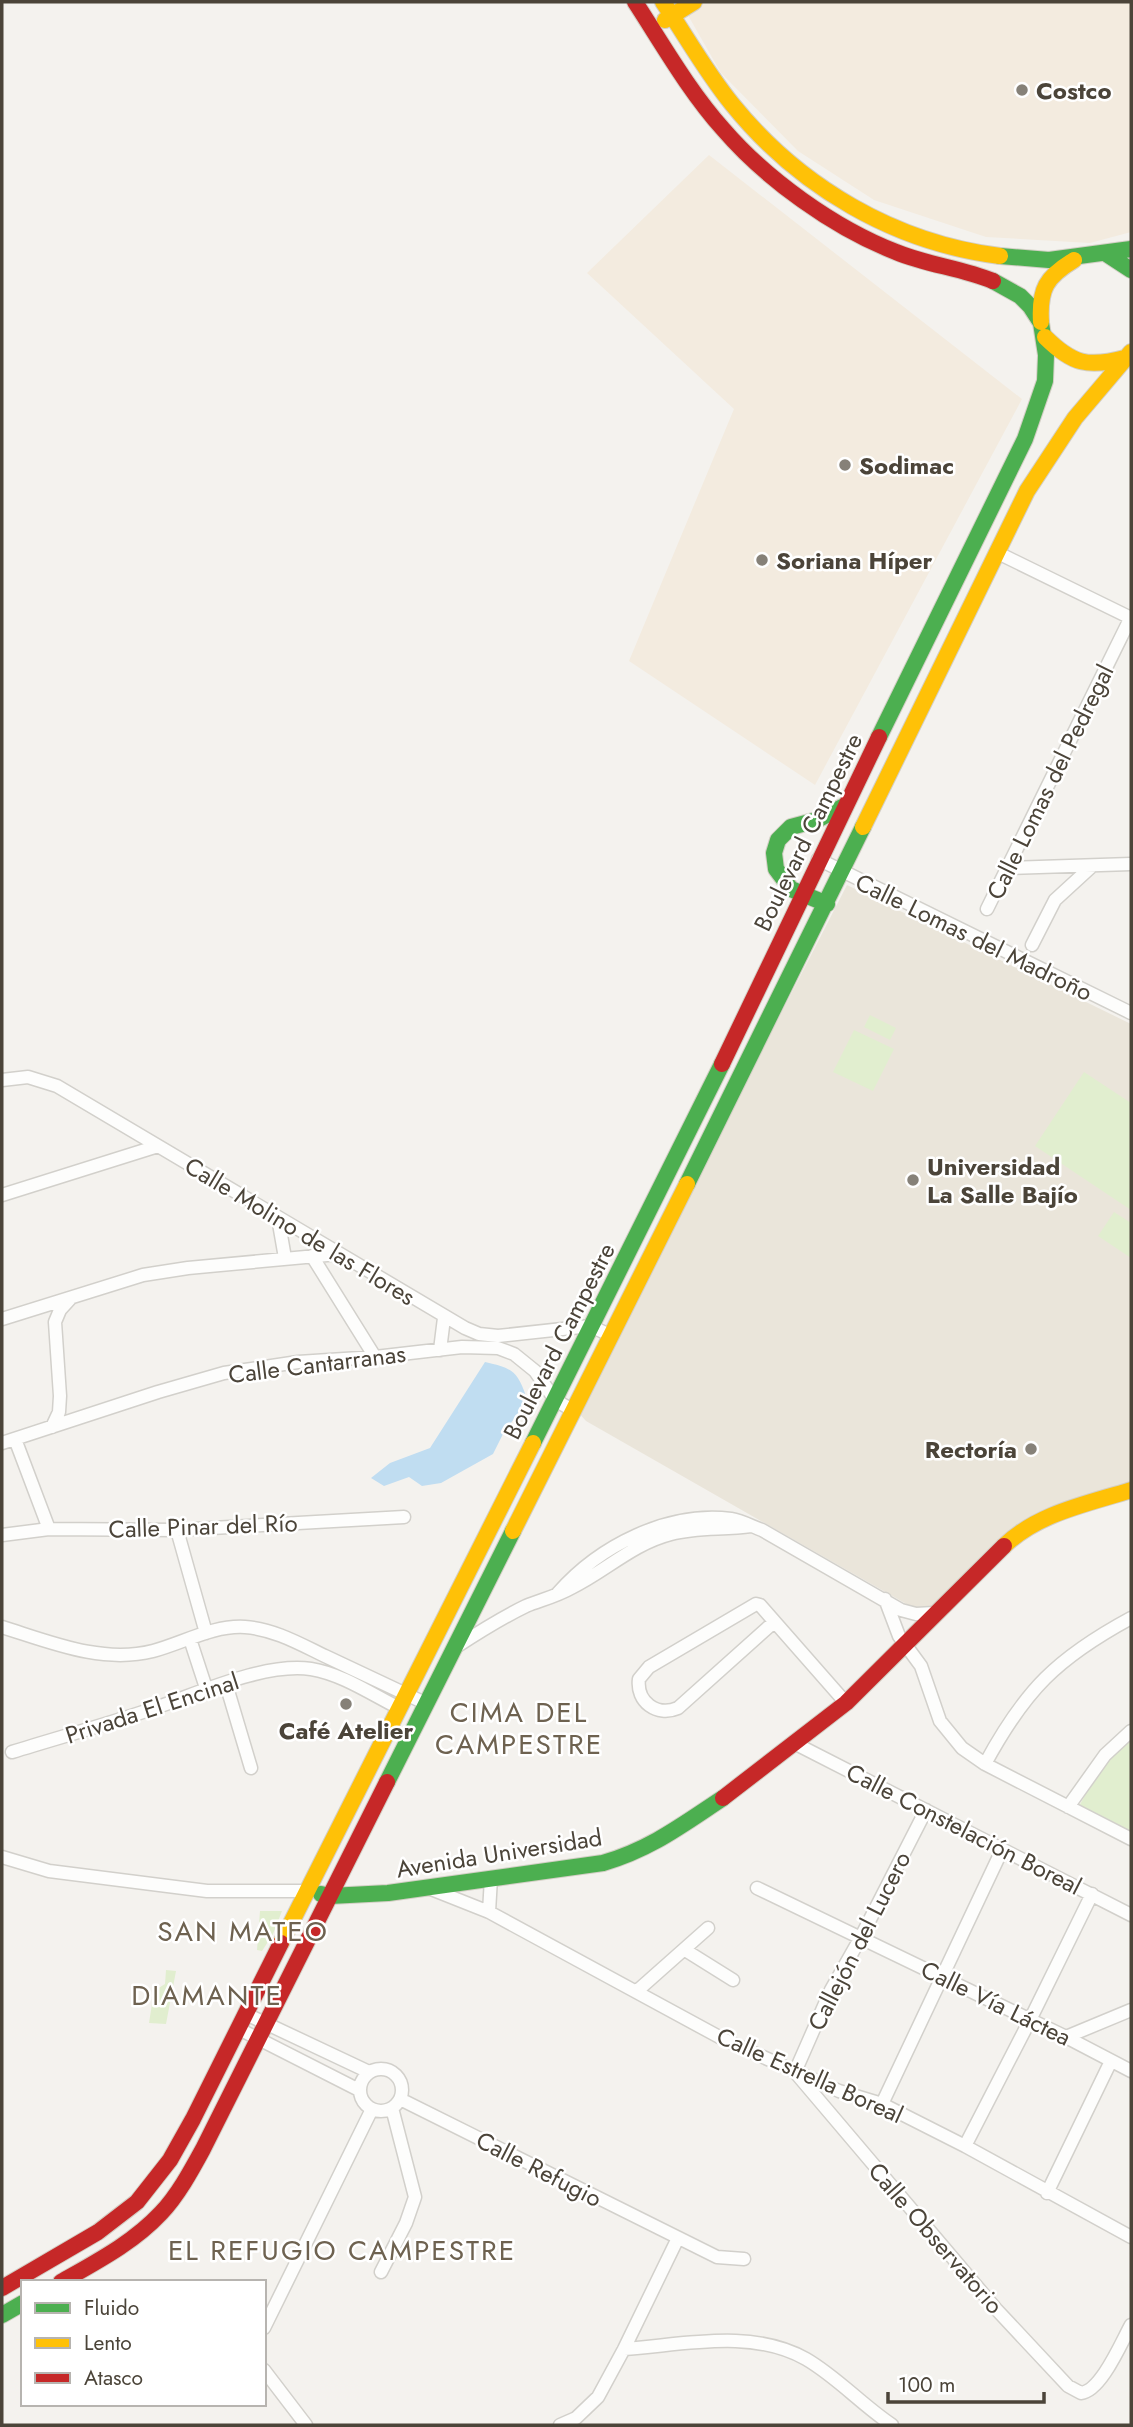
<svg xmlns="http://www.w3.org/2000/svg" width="1133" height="2427" font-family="Jost,sans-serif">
<rect width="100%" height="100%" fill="#f4f2ee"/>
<!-- commercial -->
<path fill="#f3ebdf" d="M700 2H1131V232L1090 243 986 237 874 200 798 151 721 73 685 10Z
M709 155 1022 399 815 785 629 661 734 409 587 273Z"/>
<!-- education -->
<path fill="#eae5da" d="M847 885 1131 1024V1485L1061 1507 924 1614 586 1421 577 1411Z"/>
<!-- green -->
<path fill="#e1eecf" d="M870 1015 896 1028 890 1040 864 1027Z
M854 1030 894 1049 873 1091 833 1072Z
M1084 1072 1131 1103V1210L1035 1146Z
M1114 1212 1131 1223V1258L1098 1236Z
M1131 1737V1834L1078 1808C1092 1783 1107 1754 1131 1737Z
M260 1911H282L273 1934 262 1951 257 1950Z
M166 1970 176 1971 166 2024 149 2023 154 1991 165 1984Z"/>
<!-- water -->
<path fill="#c0ddf1" d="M485 1362C511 1368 517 1370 526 1396L517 1415 504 1432 493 1454 441 1483 422 1486 409 1477 384 1486 371 1478 390 1463 430 1448Z"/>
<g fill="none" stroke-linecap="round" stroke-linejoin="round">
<!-- street casing -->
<g stroke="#d2d0cb" stroke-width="15">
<path id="street" d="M996 552 1131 618
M818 859 1131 1013
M1007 868 1131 864
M987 909 1131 617
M1032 945 1055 900 1091 867
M2 1080 28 1077 57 1086 465 1328 479 1334 498 1336 590 1326 610 1335
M2 1195 158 1146
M278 1218 285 1258
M312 1256 375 1357
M2 1319 143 1275 188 1268 338 1254
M440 1350 444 1318
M52 1427 59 1412 60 1396 55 1322 60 1310 71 1298
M15 1439 49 1529
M2 1443 158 1392 224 1373 298 1362 375 1357 462 1347 498 1348 514 1354 535 1371 555 1400 574 1411
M177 1530 206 1633
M2 1535 49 1529 177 1530 404 1517
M558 1593C599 1546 668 1511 731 1519 742 1521 751 1526 762 1530L901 1610 916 1614 934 1613
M885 1599 899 1636 921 1666 940 1721 962 1748 985 1764 1131 1839
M774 1622 678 1708C657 1717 636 1702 639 1679L649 1667 756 1604 760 1605 846 1703
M2 1627C50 1642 102 1664 153 1651 183 1643 213 1625 245 1627 274 1629 300 1644 325 1656 359 1672 393 1688 427 1704
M190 1639 207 1691
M456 1647C479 1632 501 1618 526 1606 541 1600 557 1596 571 1588 606 1571 632 1544 671 1534 697 1527 724 1530 751 1526
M226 1684 251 1768
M796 1744 1131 1915
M12 1752C57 1738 101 1726 146 1711 193 1696 262 1662 311 1669 342 1674 371 1694 399 1708
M985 1764C1025 1690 1057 1658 1131 1618
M1068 1807 1105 1755 1131 1731
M926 1810 861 1937 831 1990 795 2072 996 2309 1068 2386 1081 2393C1101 2391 1121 2343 1131 2325
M2 1857 49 1871 207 1891H307
M757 1888 1066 2037 1131 2071
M431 1889 489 1912 723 2039 839 2091 882 2104 965 2146 1131 2237
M489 1912 491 1878
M685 1950 733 1980
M637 1991 708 1928
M246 2014 369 2072
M239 2029 359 2090
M1066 2037 1131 2010
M360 2090a21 21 0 1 1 42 0a21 21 0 1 1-42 0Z
M400 2099 717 2257 744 2259
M882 2104 1002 1850
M965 2146 1030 2020 1092 1894
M1047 2193 1111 2061
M381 2272 406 2223 415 2197 392 2108
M264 2328 372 2109
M624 2349C683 2345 751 2328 806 2359 837 2377 862 2405 892 2425
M264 2370 306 2425
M560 2425 576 2418 598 2397 624 2349 678 2238"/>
</g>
<!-- fast casing -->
<g stroke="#d3cfc5" stroke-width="18">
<path id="fast" d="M1105 253 1131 270
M1000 256 1049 260 1131 249
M879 737 1025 439 1045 381 1046 355 1041 323 1030 306 1020 296 993 281
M827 904 791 889 776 869 774 853 778 840 791 827 817 820 844 806
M687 1184 863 827
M533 1443 722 1064
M387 1782 513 1531
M321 1894 330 1896 388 1893 603 1863C651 1849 682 1825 723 1798
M2 2315 23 2303"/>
</g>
<!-- slow casing -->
<g stroke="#d3cfc5" stroke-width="18">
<path id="slow" d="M663 2C686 36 706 72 732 104 799 187 895 243 1000 256
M665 20 694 2
M1041 322C1039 289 1046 277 1074 260
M1045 337C1072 364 1088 368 1125 358
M863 827 1027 491 1075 418 1131 352
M513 1531 687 1184
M1004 1546C1038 1513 1087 1504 1131 1490
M281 1943 533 1443"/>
</g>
<!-- jam casing -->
<g stroke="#d3cfc5" stroke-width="18">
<path id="jam" d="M635 2C663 45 689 91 723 129 766 179 834 228 896 252 927 265 962 268 993 281
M722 1064 879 737
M723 1798 846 1703 1004 1546
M61 2282C96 2262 133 2243 161 2213 178 2195 191 2171 203 2149L387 1782
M2 2288 98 2232 137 2202 170 2160 193 2119 281 1943"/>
</g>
<!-- street -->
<use href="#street" stroke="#fdfdfc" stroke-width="12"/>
<!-- fast -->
<use href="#fast" stroke="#4caf50" stroke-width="16"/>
<!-- slow -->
<use href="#slow" stroke="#ffc107" stroke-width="16"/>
<!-- jam -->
<use href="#jam" stroke="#c62828" stroke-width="16"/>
</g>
<!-- markers -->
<g fill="#868178" stroke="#fff" stroke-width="2.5">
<circle cx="1022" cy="90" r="7"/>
<circle cx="845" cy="465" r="7"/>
<circle cx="762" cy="560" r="7"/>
<circle cx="913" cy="1180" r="7"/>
<circle cx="1031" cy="1449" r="7"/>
<circle cx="346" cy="1704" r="7"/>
</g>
<g text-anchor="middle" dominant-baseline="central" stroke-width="5" stroke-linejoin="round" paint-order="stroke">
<!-- poi labels -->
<g font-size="24" font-weight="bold" fill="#4b4439" stroke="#fff" text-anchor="start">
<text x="1036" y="90">Costco</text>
<text x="859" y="465">Sodimac</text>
<text x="776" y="560">Soriana Híper</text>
<text x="927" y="1166">Universidad<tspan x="927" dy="28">La Salle Bajío</tspan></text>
<text x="1017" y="1449" text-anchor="end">Rectoría</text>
<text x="346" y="1730" text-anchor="middle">Café Atelier</text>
</g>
<!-- street labels -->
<g font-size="24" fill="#4b4439" stroke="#fff">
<text transform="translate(1050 782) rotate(-64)">Calle Lomas del Pedregal</text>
<text transform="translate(808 832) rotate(-64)">Boulevard Campestre</text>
<text transform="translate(974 937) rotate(26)">Calle Lomas del Madroño</text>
<text transform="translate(300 1231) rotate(31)">Calle Molino de las Flores</text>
<text transform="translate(559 1341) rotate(-63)">Boulevard Campestre</text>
<text transform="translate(317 1364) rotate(-7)">Calle Cantarranas</text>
<text transform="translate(203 1526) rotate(-2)">Calle Pinar del Río</text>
<text transform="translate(152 1708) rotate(-18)">Privada El Encinal</text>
<text transform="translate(964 1829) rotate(27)">Calle Constelación Boreal</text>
<text transform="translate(499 1853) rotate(-9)">Avenida Universidad</text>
<text transform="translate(859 1941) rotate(-63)">Callejón del Lucero</text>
<text transform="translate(996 2003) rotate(26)">Calle Vía Láctea</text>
<text transform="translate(810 2075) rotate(24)">Calle Estrella Boreal</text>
<text transform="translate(539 2169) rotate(27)">Calle Refugio</text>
<text transform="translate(936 2238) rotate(49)">Calle Observatorio</text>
</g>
<!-- quarter labels -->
<g font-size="28" letter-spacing="2" fill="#6e6250" stroke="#fff">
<text x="519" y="1712">CIMA DEL<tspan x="519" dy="32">CAMPESTRE</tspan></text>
<text x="243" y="1931">SAN MATEO</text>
<text x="207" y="1995">DIAMANTE</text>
<text x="342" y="2250">EL REFUGIO CAMPESTRE</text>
</g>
</g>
<!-- border -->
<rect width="1133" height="2427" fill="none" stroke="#4b4439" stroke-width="7"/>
<!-- legend -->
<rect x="21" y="2280" width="245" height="126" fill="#ffffff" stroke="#b7b4b0" stroke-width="2"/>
<rect x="35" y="2303" width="35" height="10" fill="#4caf50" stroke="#b7b4b0" stroke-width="2"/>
<text x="84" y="2315" font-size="21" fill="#4b4439">Fluido</text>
<rect x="35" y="2338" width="35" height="10" fill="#ffc107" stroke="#b7b4b0" stroke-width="2"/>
<text x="84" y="2350" font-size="21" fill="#4b4439">Lento</text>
<rect x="35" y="2373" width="35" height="10" fill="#c62828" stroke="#b7b4b0" stroke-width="2"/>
<text x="84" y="2385" font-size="21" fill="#4b4439">Atasco</text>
<!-- scale -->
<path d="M888 2392v10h156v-10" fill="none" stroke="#4b4439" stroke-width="3.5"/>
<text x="898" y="2392" font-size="21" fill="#4b4439" stroke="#ffffff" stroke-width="5" paint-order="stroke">100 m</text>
</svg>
